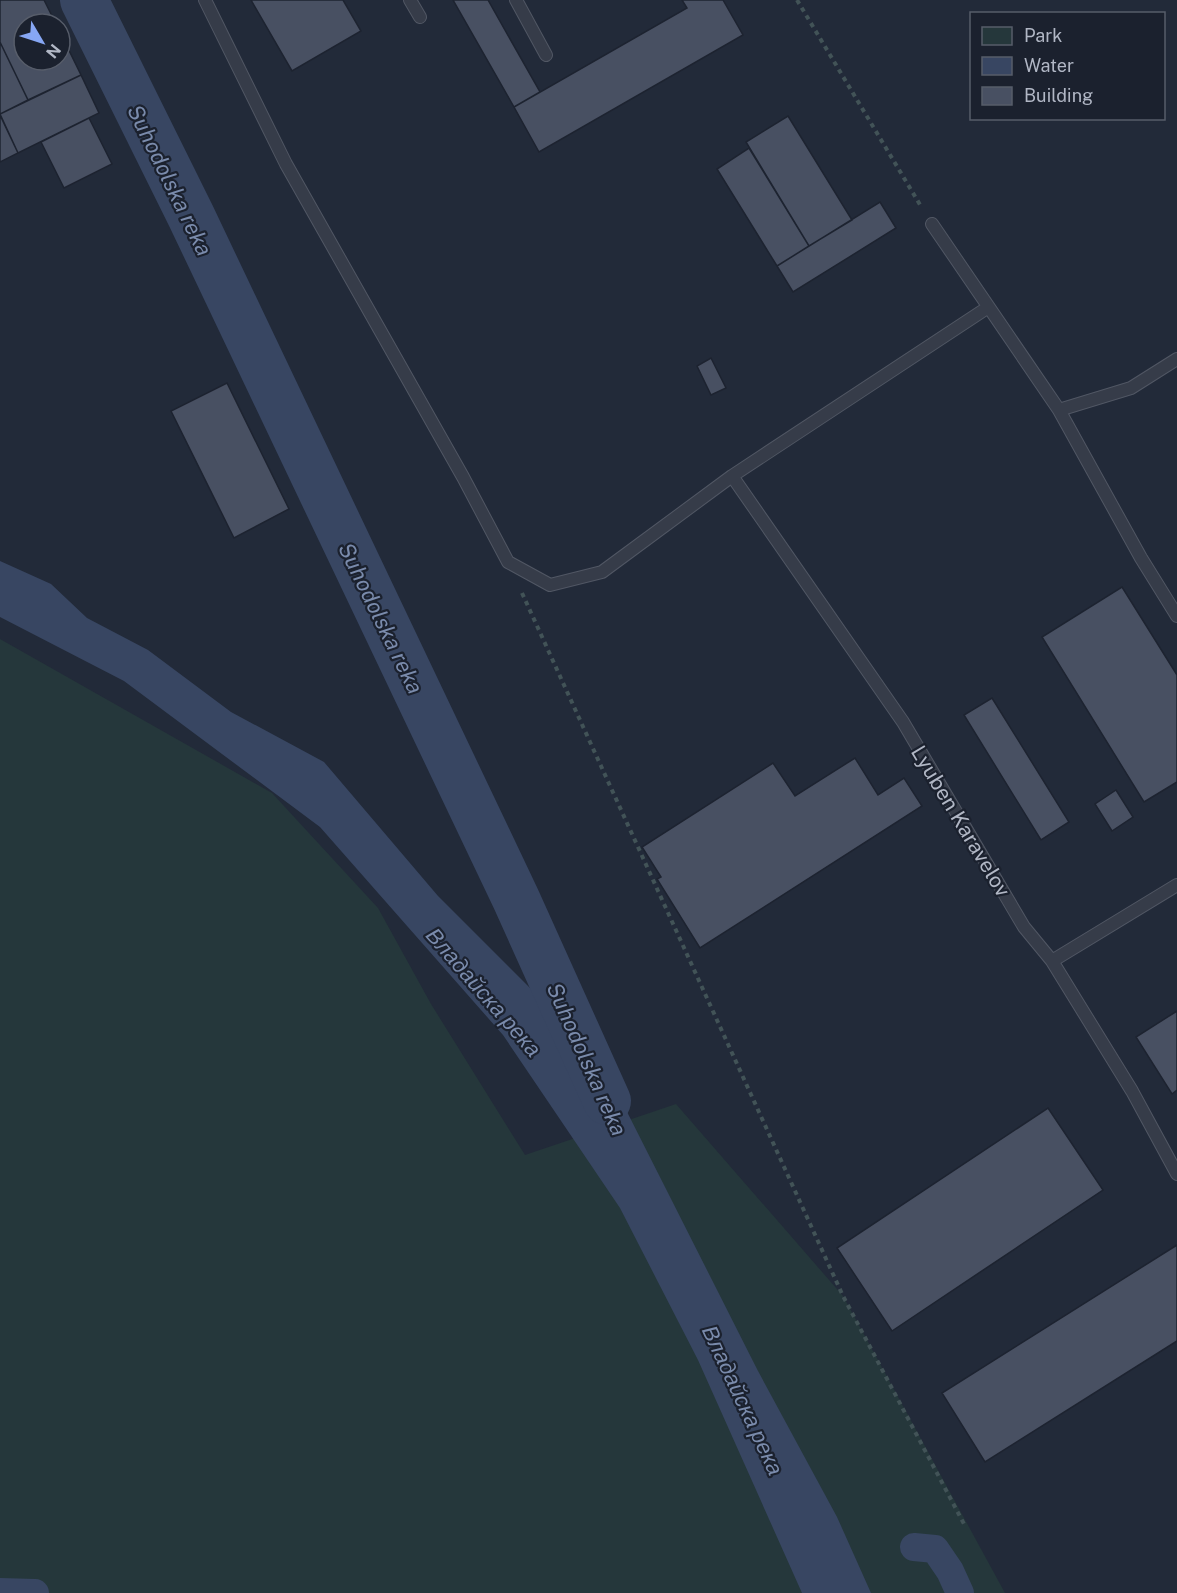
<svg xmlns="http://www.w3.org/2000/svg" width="1177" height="1593" font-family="'Public Sans',sans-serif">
<rect width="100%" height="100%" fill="#222a39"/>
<!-- green -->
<path fill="#25373b" d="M0 639 272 793 378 908 431 1004 525 1155 676 1104 843 1296 1005 1593H0Z"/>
<!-- water -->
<path fill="#384662" d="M0 561 51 584 87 618 148 650 231 712 324 762 438 896 546 1004 580 1043 620 1098 758 1371 837 1517 871 1593H802L698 1360 620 1208 503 1035 320 827 124 681 0 617Z"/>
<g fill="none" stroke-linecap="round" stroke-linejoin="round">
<!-- canal -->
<path stroke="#384662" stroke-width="28" d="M914 1547 935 1549 950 1571 960 1593
M0 1592 35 1593"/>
<!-- river -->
<path stroke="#384662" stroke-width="48" d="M84 0 191 216 516 899 607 1101"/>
</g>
<!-- building -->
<path fill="#485062" stroke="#1d2330" stroke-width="1.5" d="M0 0H44L56 24H24V60H60V32L81 75 28 100 0 42Z
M251 0H343L361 31 292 71Z
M453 0H488L540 92 514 107Z
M682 0H723L743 35 539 152 514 107 687 8Z
M0 42 28 100 0 114Z
M81 75 99 113 18 153 0 114Z
M0 115 18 153 0 162Z
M788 116 852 220 809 246 746 142Z
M89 118 112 164 64 188 41 142Z
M749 148 809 246 777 266 717 169Z
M880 202 896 228 793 292 777 266Z
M711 358 726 388 711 395 697 366Z
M227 383 289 509 234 538 171 411Z
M1122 587 1177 675V782L1144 802 1042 637Z
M992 698 1069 822 1041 840 964 715Z
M855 758 878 795 904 778 922 806 700 948 657 879 661 877 642 847 773 763 795 796Z
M1116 790 1133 817 1112 831 1095 804Z
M1177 1011V1090L1172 1094 1136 1037Z
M1048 1108 1103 1190 892 1331 837 1248Z
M1177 1245V1341L985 1462 942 1393Z"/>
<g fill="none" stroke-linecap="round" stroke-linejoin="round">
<!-- service casing -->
<g stroke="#515764" stroke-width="14">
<path id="service" d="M205 0 286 164 463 477 508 562 550 585 602 572 732 476 987 308
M410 0 420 17
M516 0 546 55
M932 224 1059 410 1141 558 1177 616
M1059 410 1131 388 1177 359
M732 476 903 722 1024 927 1052 961 1132 1091 1177 1174
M1052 961 1177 885"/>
</g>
<!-- path -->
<path stroke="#425357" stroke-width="4" stroke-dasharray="4.5 4.5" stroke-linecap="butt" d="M797 0 922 208
M522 593 843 1296 964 1524"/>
<!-- service -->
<use href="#service" stroke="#363c49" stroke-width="12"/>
</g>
<g text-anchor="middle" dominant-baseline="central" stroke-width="4.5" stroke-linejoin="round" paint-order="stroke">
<!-- street labels -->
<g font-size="21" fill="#b1b7c5" stroke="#1b212e">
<text transform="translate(961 821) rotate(59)">Lyuben Karavelov</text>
</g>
<!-- water labels -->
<g font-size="22" font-style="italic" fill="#7a8bac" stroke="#1b212e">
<text transform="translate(170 180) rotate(64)">Suhodolska reka</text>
<text transform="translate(381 618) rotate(64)">Suhodolska reka</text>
<text transform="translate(484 992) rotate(49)">Владайска река</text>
<text transform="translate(587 1059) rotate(66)">Suhodolska reka</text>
<text transform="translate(743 1400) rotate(65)">Владайска река</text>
</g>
</g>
<!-- legend -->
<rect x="970" y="12" width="195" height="108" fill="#1b212e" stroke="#575d6a" stroke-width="1.5"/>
<rect x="982" y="27" width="30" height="18" fill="#25373b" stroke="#575d6a" stroke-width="1.5"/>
<text x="1024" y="42" font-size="18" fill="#b1b7c5">Park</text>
<rect x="982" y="57" width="30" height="18" fill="#384662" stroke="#575d6a" stroke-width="1.5"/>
<text x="1024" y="72" font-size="18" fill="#b1b7c5">Water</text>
<rect x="982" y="87" width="30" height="18" fill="#485062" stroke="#575d6a" stroke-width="1.5"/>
<text x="1024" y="102" font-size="18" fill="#b1b7c5">Building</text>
<!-- north arrow -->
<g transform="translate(42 42) rotate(129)"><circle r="28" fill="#1b212e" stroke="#575d6a" stroke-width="1.5"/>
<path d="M0-4.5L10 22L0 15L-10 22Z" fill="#87a7f4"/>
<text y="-9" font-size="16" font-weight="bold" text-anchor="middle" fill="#b1b7c5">N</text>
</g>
</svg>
